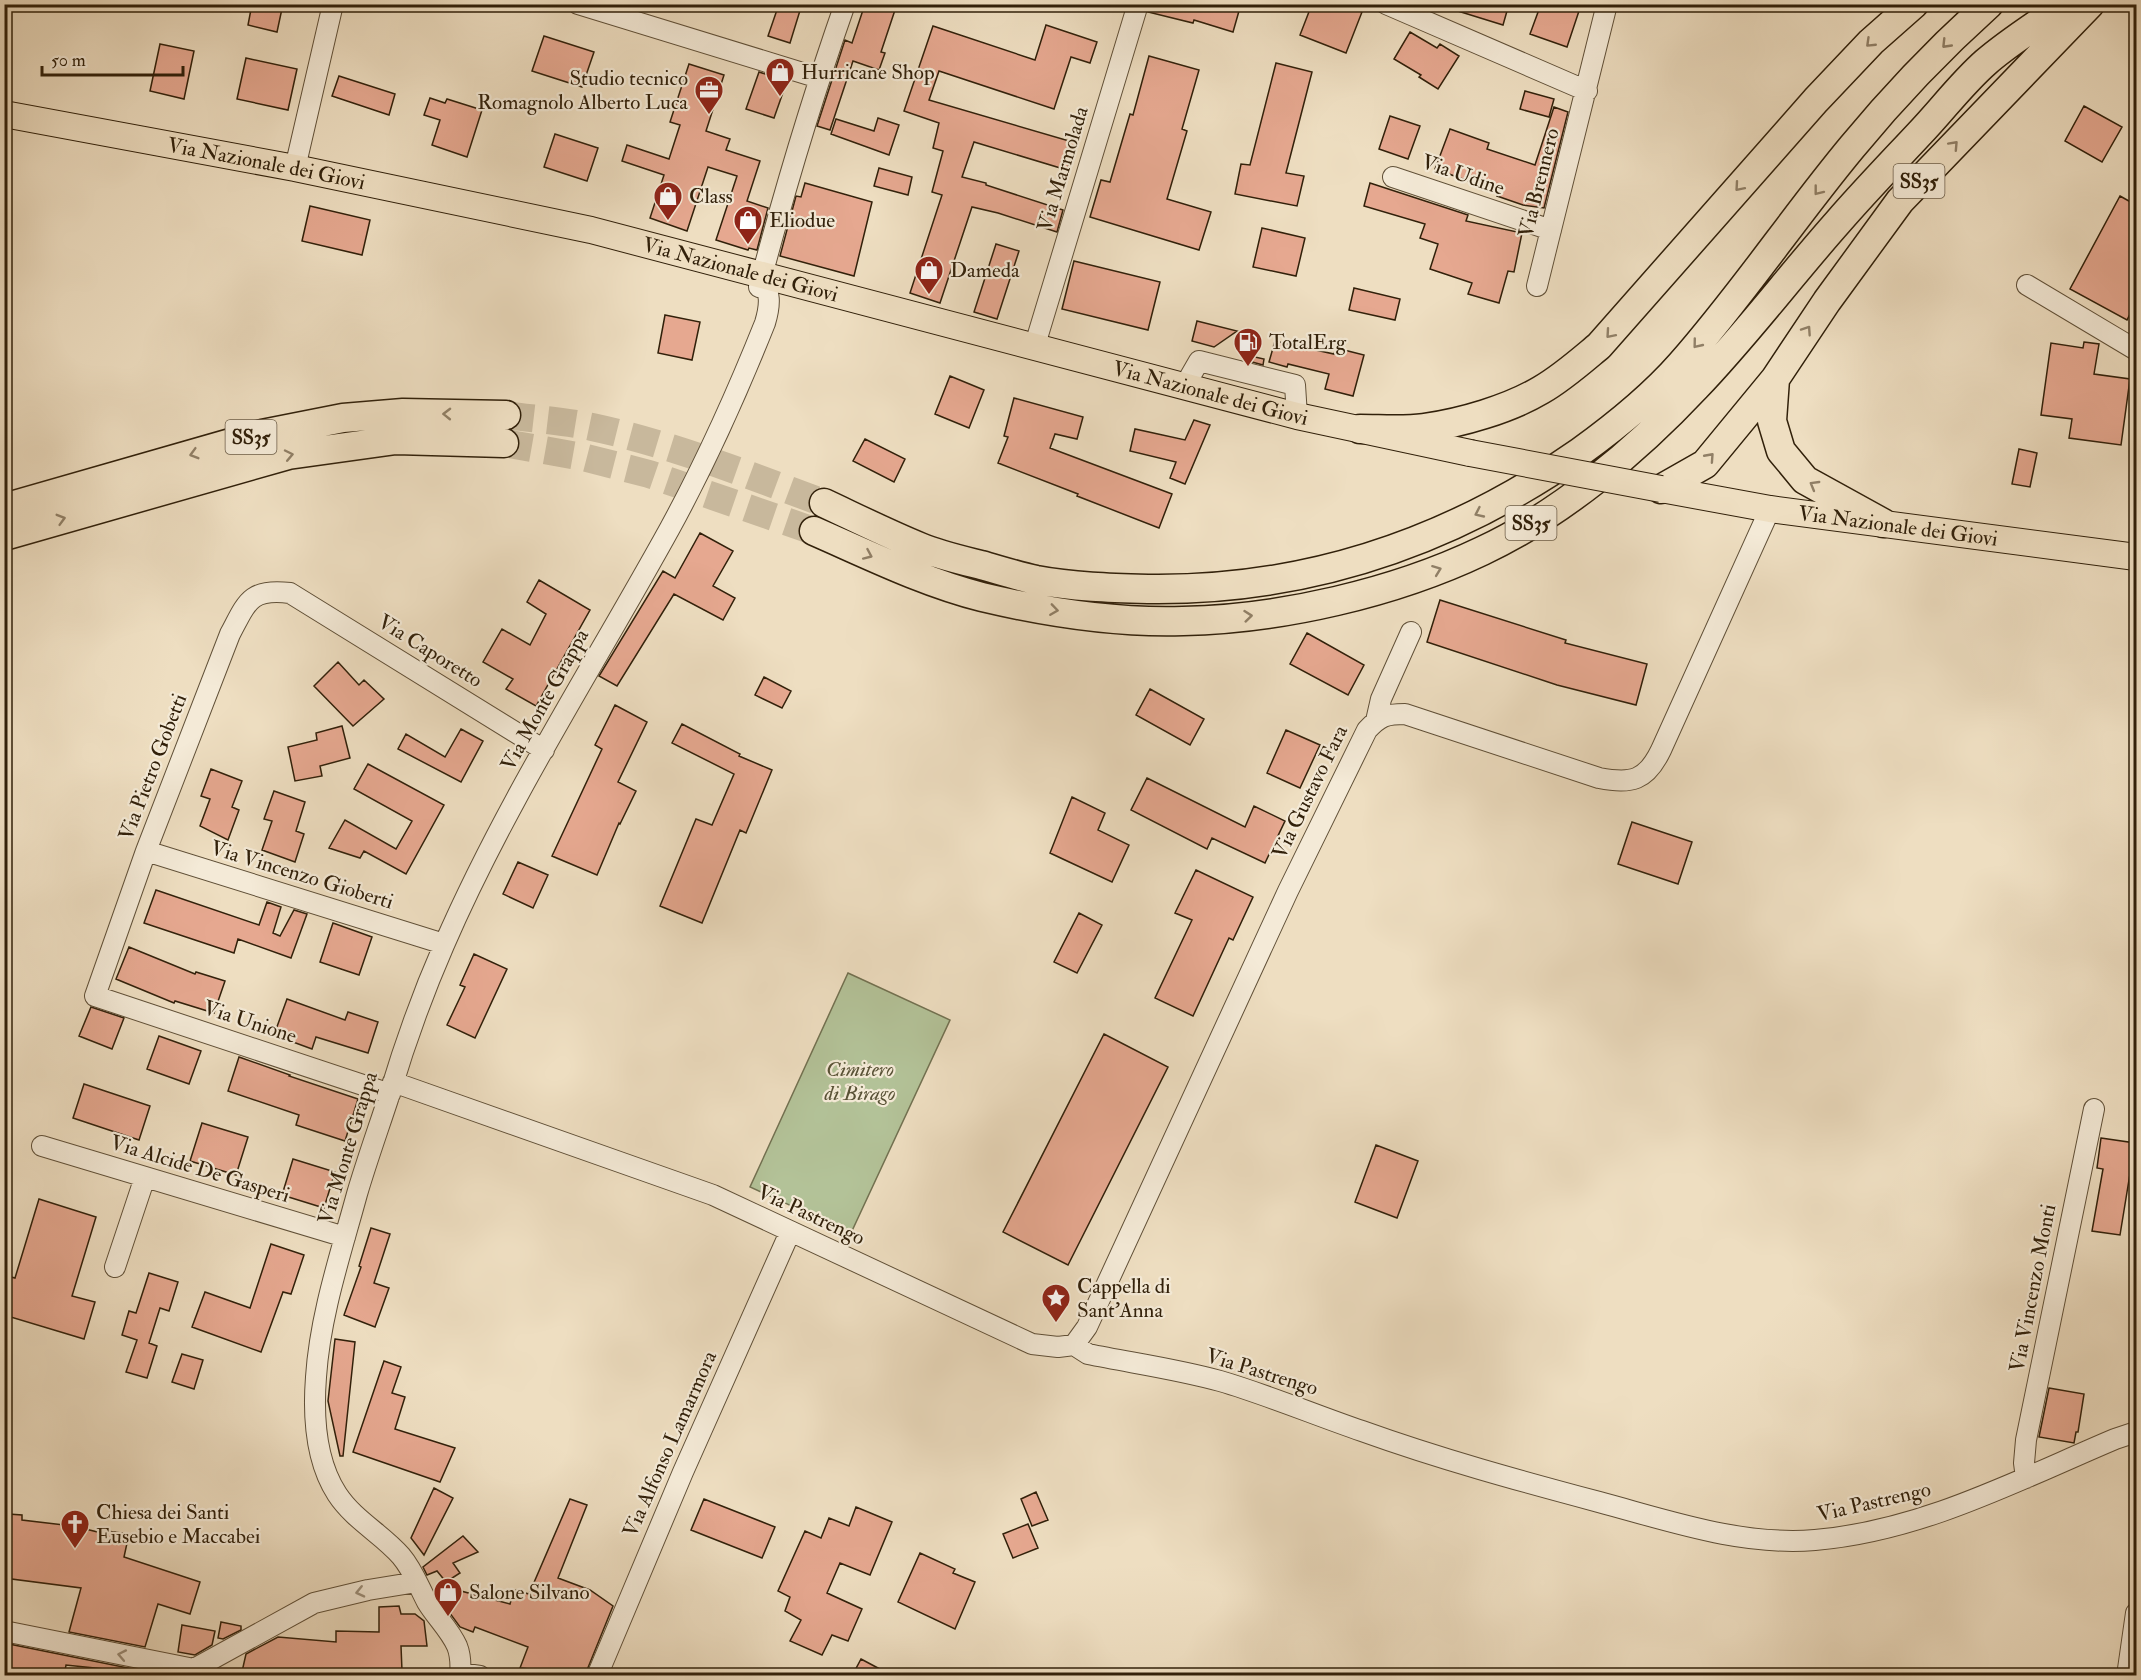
<svg xmlns="http://www.w3.org/2000/svg" width="2141" height="1680" font-family="'IM FELL Double Pica',serif">
<rect width="100%" height="100%" fill="#eedec1"/>
<filter id="stains"><feTurbulence type="fractalNoise" baseFrequency=".00333" numOctaves="4"/><feColorMatrix values="0 0 0 0 .2 0 0 0 0 .09 0 0 0 0 .02 0 0 0 .5 -.17"/></filter>
<radialGradient id="worn" r=".72"><stop offset=".6" stop-color="#630" stop-opacity="0"/><stop offset="1" stop-color="#630" stop-opacity=".3"/></radialGradient>
<!-- green -->
<path fill="#b3c298" stroke="#727151" stroke-width="1.5" d="M848 973 950 1020 851 1233 750 1187Z"/>
<!-- building -->
<path fill="#e6a890" stroke="#31200a" stroke-width="1.5" d="M252 4H283L277 32 248 25Z
M779 4H802L790 43 768 36Z
M865 4H897L881 52 885 53 879 70 853 61 830 130 817 126 845 40 852 43Z
M1150 4H1241L1233 32 1194 20 1193 23 1148 12Z
M1312 4H1343L1362 12 1346 53 1300 35Z
M1449 4H1509L1503 25 1448 8Z
M1541 4H1569L1580 8 1567 47 1530 34Z
M1046 25 1097 42 1090 63 1071 57 1054 109 939 71 929 100 1076 143 1067 170 974 142 962 177 986 183V185L1063 210 1057 232 998 213 972 207 940 303 910 293 942 195 932 192 943 151 933 148 939 123 904 111 933 26 1035 60Z
M1410 32 1437 48 1440 44 1459 56 1438 89 1419 77 1421 75 1394 59Z
M544 36 594 52 582 87 532 71Z
M160 44 194 51 184 99 150 91Z
M1149 56 1199 70 1182 129 1187 131 1167 199 1211 212 1199 250 1090 217 1101 180 1110 182 1130 114 1133 115Z
M246 58 297 69 288 110 237 99Z
M1276 63 1312 72 1286 173 1304 176 1297 206 1235 194 1241 164 1250 165Z
M689 64 724 75 706 131 730 139 726 150 760 161 747 201 768 208 757 250 749 248 748 250 716 240 737 176 708 167 687 231 650 218 664 175 622 161 627 145 669 159 680 125 670 122Z
M759 72 787 81 774 118 746 109Z
M339 76 395 94 389 115 332 96Z
M1525 91 1554 99 1549 117 1520 109Z
M430 98 445 103 447 99 482 110 467 157 432 145 440 120 424 115Z
M2084 106 2122 127 2102 162 2065 141Z
M1554 107 1568 112 1544 208 1523 205 1497 196 1499 192 1435 169 1450 129 1489 143 1487 149 1535 165Z
M1390 116 1420 126 1408 159 1379 149Z
M878 118 899 125 889 155 831 134 836 119 874 131Z
M555 134 598 148 587 181 544 167Z
M879 168 912 177 908 195 874 186Z
M805 183 872 202 854 276 780 256 796 196 801 197Z
M1370 183 1468 215 1466 221 1522 233 1514 272 1508 271 1499 303 1468 294 1472 283 1430 269 1438 244 1420 238 1425 224 1364 206Z
M2120 196 2136 205V302L2127 320 2070 289Z
M310 206 370 220 362 255 302 241Z
M1262 228 1305 238 1296 276 1253 267Z
M996 244 1019 251 997 319 974 312Z
M1074 261 1160 282 1148 330 1062 309Z
M1354 288 1400 299 1395 320 1349 310Z
M665 315 700 322 692 360 658 353Z
M1197 321 1237 331 1214 347 1192 341Z
M1275 341 1334 354 1336 348 1364 355 1353 396 1325 389 1329 374 1288 364 1287 367 1269 362Z
M2084 342 2099 344 2094 374 2130 379 2121 445 2069 438 2072 419 2041 415 2051 343 2083 348Z
M1246 355 1264 359 1263 365 1245 360Z
M950 376 984 390 969 428 935 414Z
M1014 398 1083 417 1077 439 1055 434 1050 448 1172 494 1159 528 1077 496 1078 494 998 463 1008 437 1004 436Z
M1194 420 1210 425 1185 484 1170 478 1176 462 1130 451 1135 429 1185 440Z
M865 439 905 459 894 482 853 461Z
M2019 449 2037 453 2030 487 2012 484Z
M700 533 733 551 713 586 735 598 723 620 674 594 617 686 599 676 663 571 675 578Z
M539 580 590 610 536 706 506 689 513 679 483 662 502 629 530 645 546 614 527 602Z
M1440 600 1566 640 1565 643 1647 664 1636 705 1557 685 1427 642Z
M1307 633 1364 665 1348 695 1290 664Z
M338 662 359 685 364 680 384 699 353 726 314 686Z
M764 677 791 691 782 708 755 695Z
M1150 689 1204 719 1190 745 1136 715Z
M615 705 647 722 618 782 636 791 620 824 619 823 597 875 552 856 602 749 595 745Z
M682 724 740 754 739 756 772 770 746 833 740 830 702 923 660 906 696 819 712 825 734 774 672 743Z
M342 726 350 758 320 766 322 776 295 781 288 747 317 740 316 733Z
M461 729 483 741 461 782 398 749 406 734 445 757Z
M1286 730 1320 745 1300 788 1267 773Z
M368 764 444 805 406 874 364 851 360 858 329 848 345 820 396 849 412 821 354 789Z
M211 769 242 781 232 807 239 810 228 840 200 826 210 799 201 796Z
M1147 778 1245 827 1254 806 1285 821 1265 863 1212 838 1207 849 1131 810Z
M274 791 305 802 296 831 304 834 295 862 262 850 272 821 264 819Z
M1072 797 1105 813 1098 830 1129 845 1112 882 1050 853Z
M1632 822 1692 842 1678 884 1618 864Z
M518 862 548 875 533 908 503 894Z
M1196 870 1253 897 1233 940 1229 938 1193 1016 1155 998 1192 920 1175 913Z
M156 890 259 925 267 902 281 907 273 933 280 936 294 910 307 914 291 958 238 939 234 953 144 923Z
M1079 913 1102 925 1077 973 1054 962Z
M333 923 372 937 359 975 320 962Z
M129 947 195 974 196 972 225 981 214 1013 175 1001 174 1003 116 979Z
M474 954 507 969 475 1038 447 1025 465 987 460 985Z
M287 999 345 1020 348 1012 378 1022 368 1053 316 1037 312 1049 274 1035Z
M91 1007 124 1018 112 1049 79 1036Z
M1104 1034 1168 1067 1068 1265 1003 1232Z
M159 1036 201 1051 189 1084 147 1069Z
M239 1057 290 1075 289 1076 358 1099 345 1141 296 1125 299 1115 228 1091Z
M84 1084 150 1106 139 1140 73 1118Z
M202 1123 248 1137 236 1175 190 1161Z
M2101 1138 2135 1143 2120 1235 2092 1231 2103 1169 2097 1168Z
M1376 1145 1418 1161 1397 1218 1355 1202Z
M293 1159 335 1172 324 1208 282 1195Z
M39 1199 96 1217 72 1296 95 1302 84 1339 4 1315V1299L11 1277 15 1278Z
M371 1228 390 1234 374 1283 389 1288 375 1327 344 1315 361 1267 359 1266Z
M271 1244 304 1255 291 1294 283 1292 261 1352 192 1327 205 1292 250 1308Z
M149 1273 178 1282 169 1311 160 1308 149 1343 157 1346 147 1378 126 1372 137 1340 122 1335 129 1311 136 1313Z
M335 1339 355 1342 343 1456H340L328 1401Z
M182 1354 203 1360 194 1389 172 1382Z
M384 1361 401 1367 392 1393 405 1397 395 1429 455 1448 440 1482 353 1452Z
M2049 1388 2084 1394 2078 1432H2076L2074 1443 2039 1437Z
M434 1488 453 1498 424 1555 411 1538Z
M1036 1492 1048 1520 1032 1526 1021 1499Z
M570 1499 587 1505 558 1578 590 1590 613 1606 585 1675 520 1668 528 1647 475 1627 473 1632 460 1627 449 1612 457 1590 510 1604 514 1590 529 1594Z
M704 1499 775 1527 762 1558 691 1530Z
M856 1507 892 1522 870 1575 840 1563 827 1593 862 1609 848 1641 832 1635 822 1655 790 1641 801 1620 785 1611 790 1597 778 1591 805 1531 821 1538 829 1518 849 1526Z
M8 1514 22 1515V1520L64 1525 65 1524 106 1534 107 1531 129 1534 124 1557 200 1582 190 1614 158 1604 145 1647 69 1632 81 1588 4 1578V1539Z
M1028 1524 1038 1548 1013 1558 1003 1534Z
M463 1536 478 1552 453 1563 460 1573 446 1582 437 1571 427 1575 423 1567Z
M920 1553 955 1569 953 1573 975 1582 955 1629 898 1602Z
M399 1606 401 1614H415L424 1621 427 1646H401L402 1671 369 1673V1676H241L246 1654 278 1637 336 1642V1631L379 1632V1607Z
M221 1622 241 1626V1630L223 1639 218 1638Z
M182 1625 215 1631 212 1645 195 1655 178 1652Z
M4 1643 138 1670 136 1676H103L104 1669 66 1665 64 1676H45L4 1667Z
M861 1659 893 1676H852Z"/>
<g fill="none" stroke-linecap="round" stroke-linejoin="round">
<!-- highway-tunnel -->
<path stroke="#c8b89c" stroke-width="28" stroke-dasharray="28 14" stroke-linecap="butt" d="M506 415C534 419 564 421 592 427 672 444 748 475 824 503
M504 443 583 457 649 474 814 531"/>
<!-- minor casing -->
<g stroke="#605038" stroke-width="22">
<path id="minor" d="M578 4 819 78
M1386 4 1587 91
M295 168 333 4
M1393 177 1551 230
M2027 285 2136 350
M1537 286 1607 4
M759 287C784 192 812 98 845 4
M1034 348 1138 4
M1184 387 1199 361 1295 385 1297 416
M1376 721 1381 699 1411 632
M146 851 444 944
M393 1082 713 1195 1032 1344 1058 1347 1074 1345 1088 1354C1132 1363 1177 1369 1220 1381 1268 1395 1315 1415 1362 1431 1440 1459 1520 1481 1599 1502 1670 1521 1741 1546 1815 1540 1922 1531 2018 1480 2115 1439L2136 1432
M390 1094 95 996 146 851 230 634C247 602 250 588 290 593L544 750
M42 1146 345 1237
M115 1267 145 1177
M1074 1345 1087 1327 1288 891 1367 730C1380 716 1386 714 1405 714L1599 778C1632 784 1646 781 1661 750L1770 509
M2026 1478 2024 1463 2026 1440 2094 1109
M4 1631 194 1669 314 1603 368 1590 417 1582
M460 1673 480 1676
M460 1676C461 1665 461 1656 457 1646 450 1630 436 1617 427 1602 419 1587 413 1570 401 1556 382 1534 354 1520 337 1494 315 1460 313 1416 316 1377 320 1315 341 1253 357 1194 367 1160 379 1127 390 1093 405 1043 423 993 444 945 507 800 594 666 670 528 706 462 737 393 765 323 771 303 770 294 762 275
M597 1676 683 1472 790 1232
M2127 1676 2136 1613"/>
</g>
<!-- major casing -->
<g stroke="#31200a" stroke-width="28">
<g id="major">
<path id="s1" d="M4 114 295 168 591 230 1297 416 1470 453"/>
<path id="s2" d="M1661 489 1770 509 2136 557"/>
</g>
</g>
<!-- highway casing -->
<g stroke="#31200a" stroke-width="31">
<path id="highway" d="M1775 379 1772 421 1781 451 1805 480 1883 523
M1360 429C1381 429 1404 431 1424 428 1461 423 1509 409 1541 390 1562 378 1581 361 1599 346L1816 100 1871 42 1914 4
M1661 489 1705 464 1775 379 1827 301 1900 201 2090 4
M824 503C856 518 888 534 920 547 939 555 961 560 981 565 999 570 1018 576 1036 580 1073 587 1112 588 1149 589 1307 591 1451 542 1580 452 1616 426 1652 397 1681 364 1742 295 1793 218 1852 147 1894 96 1940 48 1989 4
M4 508 262 434 343 418 403 413 506 415
M814 531C869 555 923 582 982 597 1045 612 1118 623 1183 621 1281 619 1394 593 1482 551 1561 514 1636 451 1696 387 1746 335 1790 276 1838 222 1864 192 1892 163 1920 133 1942 110 1962 83 1986 62 2010 41 2040 23 2066 4
M4 536 288 455 396 440 504 443"/>
</g>
<!-- minor -->
<use href="#minor" stroke="#f4ead7" stroke-width="20"/>
<!-- major -->
<use href="#major" stroke="#eedec1" stroke-width="26"/>
<!-- highway -->
<use href="#highway" stroke="#eedec1" stroke-width="28"/>
<!-- major-bridge casing -->
<g stroke="#31200a" stroke-width="28" stroke-linecap="butt">
<path id="major-bridge" d="M1470 453 1661 489"/>
</g>
<!-- major-bridge -->
<use href="#major-bridge" stroke="#eedec1" stroke-width="26"/>
</g>
<!-- one-way arrows -->
<defs><path id="oneway-chevron" d="M-2-3.5L2.5 0L-2 3.5" fill="none" stroke-width="1.6" stroke-linecap="round" stroke-linejoin="round" transform="scale(1.5)"/></defs>
<g stroke="#907f66">
<use href="#oneway-chevron" transform="translate(1870 43) rotate(136)"/>
<use href="#oneway-chevron" transform="translate(1946 44) rotate(134)"/>
<use href="#oneway-chevron" transform="translate(1954 145) rotate(-47)"/>
<use href="#oneway-chevron" transform="translate(1739 187) rotate(131)"/>
<use href="#oneway-chevron" transform="translate(1818 191) rotate(128)"/>
<use href="#oneway-chevron" transform="translate(1807 330) rotate(-56)"/>
<use href="#oneway-chevron" transform="translate(1610 334) rotate(131)"/>
<use href="#oneway-chevron" transform="translate(1697 344) rotate(129)"/>
<use href="#oneway-chevron" transform="translate(447 414) rotate(-179)"/>
<use href="#oneway-chevron" transform="translate(194 454) rotate(164)"/>
<use href="#oneway-chevron" transform="translate(289 455) rotate(-12)"/>
<use href="#oneway-chevron" transform="translate(1710 457) rotate(-48)"/>
<use href="#oneway-chevron" transform="translate(1814 485) rotate(-150)"/>
<use href="#oneway-chevron" transform="translate(1479 513) rotate(155)"/>
<use href="#oneway-chevron" transform="translate(61 519) rotate(-16)"/>
<use href="#oneway-chevron" transform="translate(868 555) rotate(24)"/>
<use href="#oneway-chevron" transform="translate(1437 570) rotate(-21)"/>
<use href="#oneway-chevron" transform="translate(1054 610) rotate(8)"/>
<use href="#oneway-chevron" transform="translate(1248 616) rotate(-6)"/>
</g>
<g stroke="#9c8f7b">
<use href="#oneway-chevron" transform="translate(360 1592) rotate(167)"/>
<use href="#oneway-chevron" transform="translate(122 1655) rotate(-169)"/>
</g>
<!-- icons -->
<defs>
<g id="shop-pin" transform="scale(1.5)"><path d="M0 17L-7.5 6A9.5 9.5 0 1 1 7.5 6Z" fill="#8f2418" stroke="#f4ead7"/><path d="M-5-2.5h2.3a2.7 3.5 0 0 1 5.4 0H5L5.5 6h-11ZM-1.5-2.5h3a1.5 2.3 0 0 0-3 0Z" fill="#fff"/></g>
<g id="office-pin" transform="scale(1.5)"><path d="M0 17L-7.5 6A9.5 9.5 0 1 1 7.5 6Z" fill="#8f2418" stroke="#f4ead7"/><path d="M-6-3h4V-5.5h4V-3h4V5H-6ZM-1-4.5V-3h2v-1.5ZM-6 0V1H6V0Z" fill="#fff"/></g>
<g id="fuel-pin" transform="scale(1.5)"><path d="M0 17L-7.5 6A9.5 9.5 0 1 1 7.5 6Z" fill="#8f2418" stroke="#f4ead7"/><path d="M-5.5-6h7V0h2V4h1.3V-2.5L3-4.5l.8-.8L6-3V5H2.5V1h-1V6h-7ZM-4.2-4.7v3.2H.2V-4.7Z" fill="#fff"/></g>
<g id="sight-pin" transform="scale(1.5)"><path d="M0 17L-7.5 6A9.5 9.5 0 1 1 7.5 6Z" fill="#8f2418" stroke="#f4ead7"/><path d="M0-6L1.8-2.2L6-1.7L2.9 1.2L3.7 5.4L0 3.3L-3.7 5.4L-2.9 1.2L-6-1.7L-1.8-2.2Z" fill="#fff"/></g>
<g id="church-pin" transform="scale(1.5)"><path d="M0 17L-7.5 6A9.5 9.5 0 1 1 7.5 6Z" fill="#8f2418" stroke="#f4ead7"/><path d="M-1.2-6h2.4v3.5h3.3v2.4h-3.3V6h-2.4V-.1h-3.3v-2.4h3.3Z" fill="#fff"/></g>
</defs>
<g fill-rule="evenodd">
<use href="#shop-pin" x="780" y="72"/>
<use href="#office-pin" x="709" y="90"/>
<use href="#shop-pin" x="668" y="196"/>
<use href="#shop-pin" x="748" y="220"/>
<use href="#shop-pin" x="929" y="270"/>
<use href="#fuel-pin" x="1248" y="342"/>
<use href="#sight-pin" x="1056" y="1298"/>
<use href="#church-pin" x="75" y="1524"/>
<use href="#shop-pin" x="448" y="1592"/>
</g>
<g text-anchor="middle" dominant-baseline="central" stroke-width="4.5" stroke-linejoin="round" paint-order="stroke">
<!-- shield labels -->
<g fill="#f4ead7" stroke="#6c5d48" stroke-width="1.5">
<rect x="1893.5" y="164" width="51" height="34" rx="4.5"/>
<rect x="225.5" y="420" width="51" height="34" rx="4.5"/>
<rect x="1505.5" y="506" width="51" height="34" rx="4.5"/>
</g>
<g font-size="20" font-weight="bold" fill="#31200a">
<text x="1919" y="181">SS35</text>
<text x="251" y="437">SS35</text>
<text x="1531" y="523">SS35</text>
</g>
<!-- poi labels -->
<g font-size="21" fill="#31200a" stroke="#f4ead7" text-anchor="start">
<text x="801" y="72">Hurricane Shop</text>
<text x="688" y="78" text-anchor="end">Studio tecnico<tspan x="688" dy="24">Romagnolo Alberto Luca</tspan></text>
<text x="689" y="196">Class</text>
<text x="769" y="220">Eliodue</text>
<text x="950" y="270">Dameda</text>
<text x="1269" y="342">TotalErg</text>
<text x="1077" y="1286">Cappella di<tspan x="1077" dy="24">Sant'Anna</tspan></text>
<text x="96" y="1512">Chiesa dei Santi<tspan x="96" dy="24">Eusebio e Maccabei</tspan></text>
<text x="469" y="1592">Salone Silvano</text>
</g>
<!-- street labels -->
<g font-size="21" fill="#31200a" stroke="#f4ead7">
<text stroke="none"><textPath href="#s1" startOffset="267">Via Nazionale dei Giovi</textPath></text>
<text transform="translate(1063 169) rotate(-73)">Via Marmolada</text>
<text transform="translate(1463 175) rotate(19)">Via Udine</text>
<text transform="translate(1539 183) rotate(-76)">Via Brennero</text>
<text stroke="none"><textPath href="#s1" startOffset="753">Via Nazionale dei Giovi</textPath></text>
<text stroke="none"><textPath href="#s1" startOffset="1239">Via Nazionale dei Giovi</textPath></text>
<text stroke="none"><textPath href="#s2" startOffset="240">Via Nazionale dei Giovi</textPath></text>
<text transform="translate(430 651) rotate(32)">Via Caporetto</text>
<text transform="translate(545 700) rotate(-61)">Via Monte Grappa</text>
<text transform="translate(153 767) rotate(-69)">Via Pietro Gobetti</text>
<text transform="translate(1310 792) rotate(-64)">Via Gustavo Fara</text>
<text transform="translate(302 875) rotate(17)">Via Vincenzo Gioberti</text>
<text transform="translate(250 1022) rotate(18)">Via Unione</text>
<text transform="translate(348 1148) rotate(-73)">Via Monte Grappa</text>
<text transform="translate(200 1169) rotate(17)">Via Alcide De Gasperi</text>
<text transform="translate(811 1215) rotate(25)">Via Pastrengo</text>
<text transform="translate(2033 1288) rotate(-79)">Via Vincenzo Monti</text>
<text transform="translate(1262 1372) rotate(17)">Via Pastrengo</text>
<text transform="translate(670 1444) rotate(-66)">Via Alfonso Lamarmora</text>
<text transform="translate(1874 1502) rotate(-13)">Via Pastrengo</text>
</g>
<!-- park labels -->
<g font-size="21" font-style="italic" fill="#585135" stroke="#f4ead7">
<text x="860" y="1069">Cimitero<tspan x="860" dy="24">di Birago</tspan></text>
</g>
</g>
<!-- margin -->
<rect width="2141" height="1680" fill="none" stroke="#eedec1" stroke-width="24"/>
<rect x="6" y="6" width="2129" height="1668" fill="none" stroke="#31200a" stroke-width="3"/>
<rect x="12" y="12" width="2117" height="1656" fill="none" stroke="#31200a" stroke-width="1.5"/>
<!-- scale -->
<path d="M42 66v9h141v-9" fill="none" stroke="#31200a" stroke-width="3"/>
<text x="51" y="66" font-size="18" fill="#31200a" stroke="#f4ead7" stroke-width="4.5" paint-order="stroke">50 m</text>
<rect width="100%" height="100%" filter="url(#stains)"/>
<rect width="100%" height="100%" fill="url(#worn)"/>
</svg>
